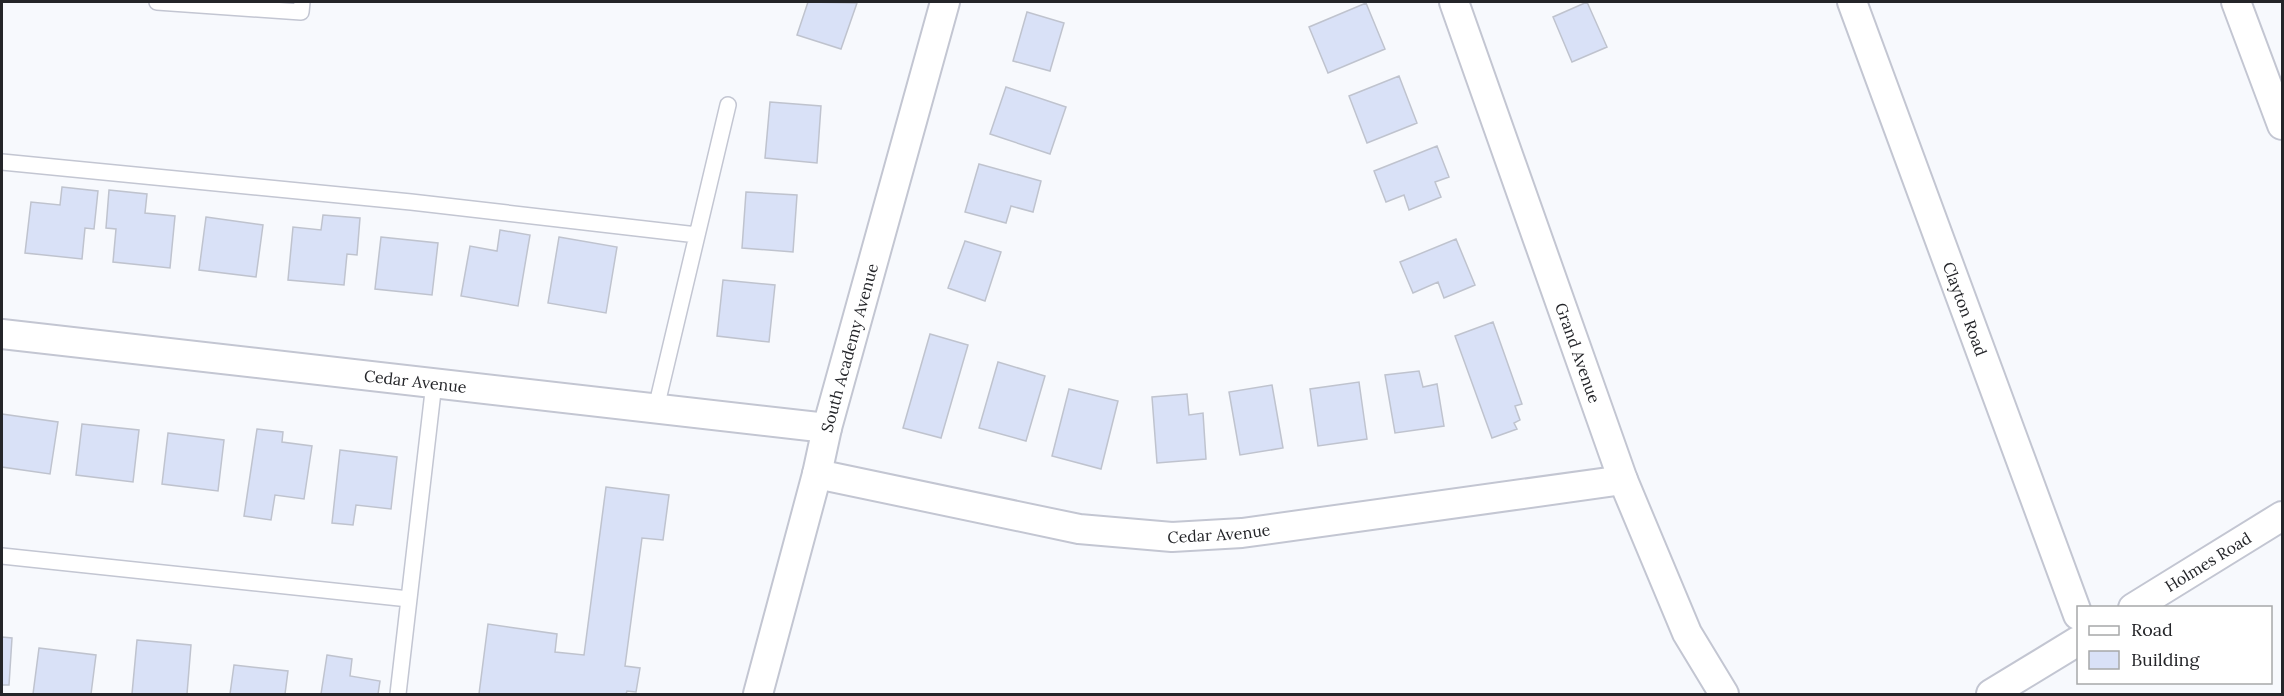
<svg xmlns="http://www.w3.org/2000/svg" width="2284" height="696" font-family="Lora,serif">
<rect width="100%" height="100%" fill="#f7f9fd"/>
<!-- building -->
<path fill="#d9e1f7" stroke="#bfc3ce" stroke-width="1.5" d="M808 2 857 3 841 49 797 35Z
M1587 2 1607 47 1572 62 1553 17Z
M1366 3 1385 49 1328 73 1309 27Z
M1027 12 1064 23 1050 71 1013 61Z
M1399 76 1417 123 1367 143 1349 96Z
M1006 87 1066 107 1050 154 990 134Z
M770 102 821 106 817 163 765 158Z
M1437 146 1449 177 1435 182 1441 197 1409 210 1404 195 1386 202 1374 171Z
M979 164 1041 181 1033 212 1011 206 1006 223 965 212Z
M62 187 98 191 94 229 85 228 82 259 25 253 31 202 60 205Z
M109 190 147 194 145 213 175 216 170 268 113 262 116 229 106 228Z
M746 192 797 195 793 252 742 248Z
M323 215 360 218 357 255 347 254 344 285 288 280 293 227 321 230Z
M206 217 263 225 256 277 199 270Z
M500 230 530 235 518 306 461 296 470 246 497 251Z
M381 237 438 243 432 295 375 289Z
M559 237 617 247 606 313 548 303Z
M1456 239 1475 285 1444 298 1438 282 1413 293 1400 262Z
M965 241 1001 252 985 301 948 288Z
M723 280 775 285 769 342 717 336Z
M1493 322 1522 404 1515 406 1520 420 1514 423 1517 429 1492 438 1455 336Z
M930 334 968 345 941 438 903 428Z
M998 362 1045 376 1026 441 979 428Z
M1419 371 1423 387 1437 384 1444 426 1395 433 1385 375Z
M1359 382 1367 439 1318 446 1310 389Z
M1272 385 1283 448 1240 455 1229 392Z
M1069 389 1118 401 1101 469 1052 456Z
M1187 394 1189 415 1203 413 1206 459 1157 463 1152 397Z
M2 414 58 422 50 474 2 467Z
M82 424 139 430 133 482 76 475Z
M257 429 283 432 282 442 312 446 304 499 275 495 271 520 244 516Z
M168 433 224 440 218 491 162 484Z
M340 450 397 457 391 509 356 505 353 525 332 523Z
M606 487 669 495 663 540 642 538 625 666 640 668 636 692 627 691 626 694H479L488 624 557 634 555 652 584 655Z
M2 637 12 638 9 685H2Z
M137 640 191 645 187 694H132Z
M39 648 96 655 91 694H33Z
M327 655 352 659 350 676 380 681 378 694H321Z
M234 665 288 671 285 694H230Z"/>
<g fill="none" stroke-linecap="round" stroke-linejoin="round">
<!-- service casing -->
<g stroke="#c3c6d2" stroke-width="18">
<path id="service" d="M157 2 301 12 302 2
M2 162 411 202 697 235
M656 408 728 105
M2 556 409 599
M398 694 434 383"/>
</g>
<!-- minor casing -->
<g stroke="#c3c6d2" stroke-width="32">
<g id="minor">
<path id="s1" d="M1454 2 1623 480 1687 633 1724 694"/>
<path id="s2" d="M1852 2 2078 615"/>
<path d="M2236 2 2282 125"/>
<path id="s3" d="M2 334 827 428"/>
<path id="s4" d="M817 474 1079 529 1172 537 1242 533 1623 480"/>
<path id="s5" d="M2133 608 2282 516"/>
<path id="s6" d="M758 694 817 474 827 428 945 2"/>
<path d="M1991 694 2078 641"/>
</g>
</g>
<!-- service -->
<use href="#service" stroke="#fff" stroke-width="15"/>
<!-- minor -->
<use href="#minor" stroke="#fff" stroke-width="28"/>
</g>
<g text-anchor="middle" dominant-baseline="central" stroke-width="6" stroke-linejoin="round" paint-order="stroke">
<!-- street labels -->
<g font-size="16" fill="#242529" stroke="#fff">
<text stroke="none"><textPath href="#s2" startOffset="327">Clayton Road</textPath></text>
<text stroke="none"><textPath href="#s6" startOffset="358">South Academy Avenue</textPath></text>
<text stroke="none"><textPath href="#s1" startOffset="372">Grand Avenue</textPath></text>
<text stroke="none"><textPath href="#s3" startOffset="416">Cedar Avenue</textPath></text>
<text stroke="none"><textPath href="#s4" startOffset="408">Cedar Avenue</textPath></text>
<text stroke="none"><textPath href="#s5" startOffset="88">Holmes Road</textPath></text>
</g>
</g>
<!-- border -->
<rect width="2284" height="696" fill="none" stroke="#242529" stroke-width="6"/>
<!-- legend -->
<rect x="2077" y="606" width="195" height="78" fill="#ffffff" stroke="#a7a8a9" stroke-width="1.5"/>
<rect x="2089" y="626" width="30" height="9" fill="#ffffff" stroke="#a7a8a9" stroke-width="1.5"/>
<text x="2131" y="636" font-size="18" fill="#242529">Road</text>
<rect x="2089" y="651" width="30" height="18" fill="#d9e1f7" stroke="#a7a8a9" stroke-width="1.5"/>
<text x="2131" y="666" font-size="18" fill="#242529">Building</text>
</svg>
